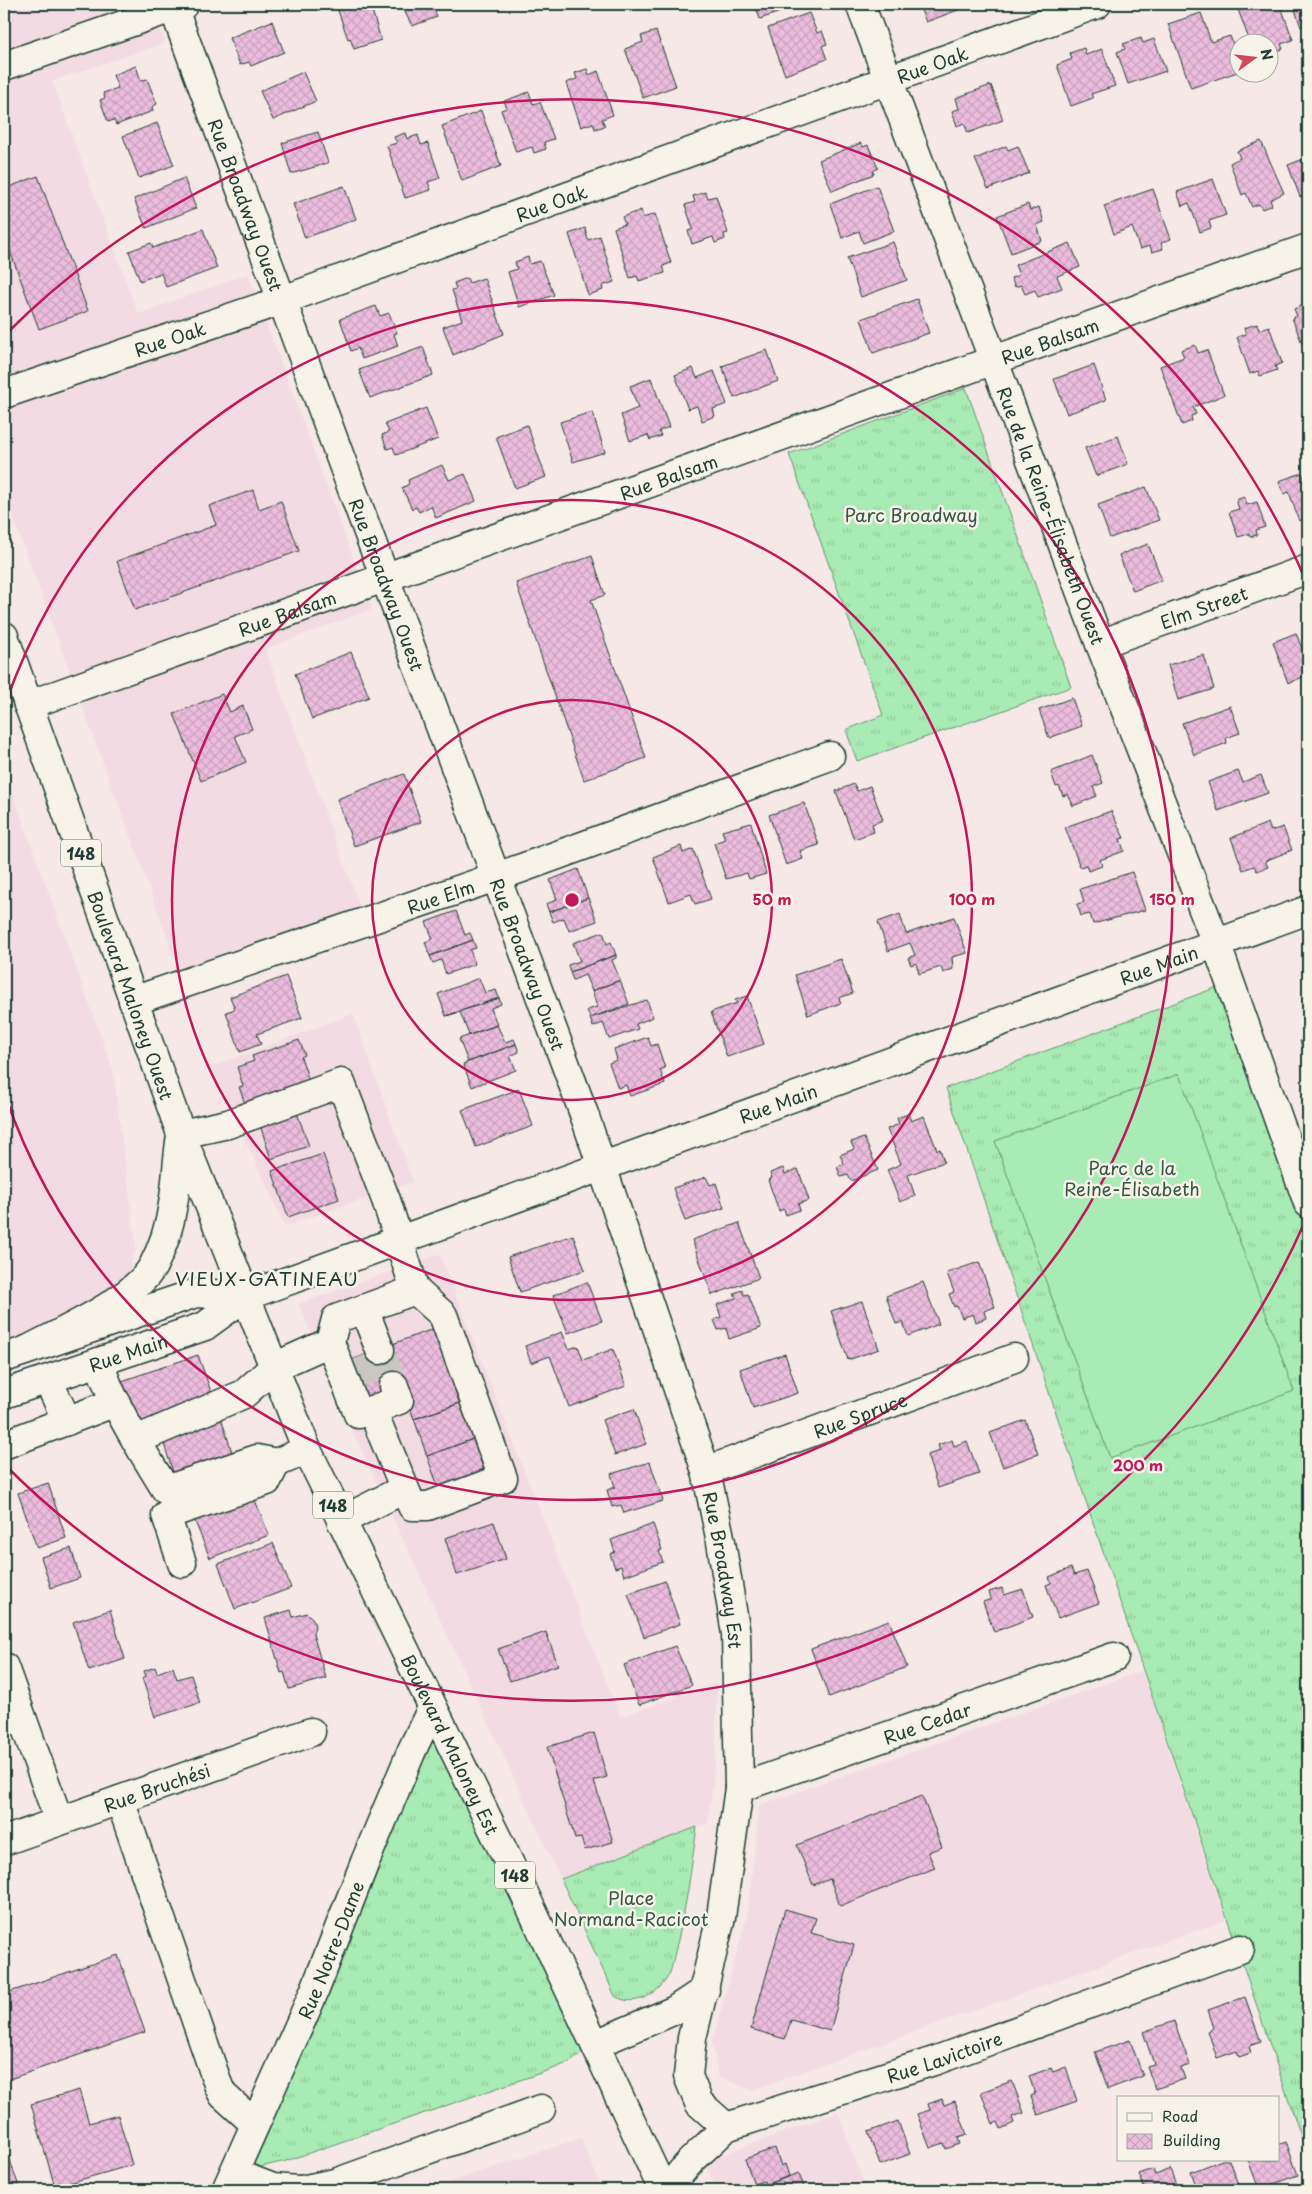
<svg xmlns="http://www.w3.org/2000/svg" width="1312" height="2194" font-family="'Playpen Sans',sans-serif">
<defs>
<pattern id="grass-tufts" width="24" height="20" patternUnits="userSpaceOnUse" patternTransform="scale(1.25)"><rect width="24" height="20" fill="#a9ebb4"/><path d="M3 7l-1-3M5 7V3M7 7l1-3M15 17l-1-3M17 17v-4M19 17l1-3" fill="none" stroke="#91ca9b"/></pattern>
<pattern id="building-cross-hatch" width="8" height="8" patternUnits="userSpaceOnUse" patternTransform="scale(1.25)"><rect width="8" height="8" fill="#ecbcdd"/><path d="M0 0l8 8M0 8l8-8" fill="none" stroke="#caa2be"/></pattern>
</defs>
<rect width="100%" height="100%" fill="#f5e8e6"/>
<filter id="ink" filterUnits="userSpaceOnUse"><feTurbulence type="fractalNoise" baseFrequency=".02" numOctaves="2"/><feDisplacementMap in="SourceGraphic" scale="10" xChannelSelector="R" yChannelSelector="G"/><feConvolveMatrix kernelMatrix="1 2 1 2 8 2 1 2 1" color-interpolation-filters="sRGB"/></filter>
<g filter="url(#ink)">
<!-- built -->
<path fill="#f2dbe3" d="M4 4H150L165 43 52 81 138 314 248 274 372 609 265 649 368 929 190 999 4 493Z
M4 770 113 1070 136 1247 121 1296 4 1355Z
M353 1014 413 1182 285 1226 211 1067Z
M440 1254 620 1717 717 1683 715 1766 708 1823 561 1879 346 1417 299 1304Z
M1142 1671 1226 1920 752 2090 719 2077 712 2043 747 1917 760 1805Z
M838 2113 866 2190H717L704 2161Z
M581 2138 602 2190H425Z"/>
<!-- grass -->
<path fill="url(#grass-tufts)" stroke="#649474" d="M966 388 1071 687 857 761 846 730 883 715 789 454Z
M1223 985 1308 1237V2157L946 1088Z
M432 1708 596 2044 570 2062 555 2068 286 2161 234 2173Z
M697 1827C691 1869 686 1911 675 1952 673 1960 672 1971 667 1978 657 1995 633 2008 615 1996L561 1879Z"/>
<!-- garden -->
<path fill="#a9ebb4" stroke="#649474" d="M1179 1074 1294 1391 1110 1458 995 1141Z"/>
<!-- building -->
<path fill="url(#building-cross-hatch)" stroke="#1f3d34" d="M338 4H370L381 40 354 49 350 38 348 39 336 5Z
M401 4H435L436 7 434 8 437 17 412 26Z
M755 4H803L760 19Z
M914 4H956L958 10 926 22 920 8 916 9Z
M1236 4H1280L1293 40 1281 44 1283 49 1270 54V42H1250Z
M1293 4H1308V25L1301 27Z
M809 13 817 33 822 31 827 44 822 46 827 59 785 75 768 28Z
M1201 13 1211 42 1230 36 1240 63V71L1191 88 1168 24Z
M272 21 284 52 251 66 249 62 240 65 229 38Z
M656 31 676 86 643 98 625 49 643 42 641 36Z
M1141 38 1143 43 1154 39 1166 71 1128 84 1117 52 1125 49 1123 44Z
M1084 48 1086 55 1102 49 1115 86 1091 94 1093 98 1071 106 1057 65 1072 59 1070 53Z
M136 66 141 81 147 79 157 104 152 107 153 111 116 125 114 120 108 122 100 100 105 98 103 93 118 88 113 75Z
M587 69 589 75 598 71 613 115 602 119 605 126 595 129 593 123 581 127 566 83 577 79 575 73Z
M303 72 316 101 273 120 260 91Z
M991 85 1003 120 968 133 964 123 957 126 952 111 959 109 956 98Z
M529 92 533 104 540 102 554 139 544 142 546 149 534 153 532 147 516 152 501 110 507 108 504 101Z
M481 111 501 166 462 181 442 126Z
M157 123 174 165 139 178 123 136Z
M318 132 328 163 291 174 282 143Z
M405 133 407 139 418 135 421 145 428 143 440 178 428 182 431 190 405 198 387 146 397 143 394 137Z
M1261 141 1284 193 1270 200 1272 205 1262 209 1259 204 1252 207 1246 193 1242 195 1230 163 1240 158 1237 151Z
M861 143 863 147 868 145 878 168 873 171 874 174 832 191 819 160Z
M1006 146 1008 150 1018 146 1029 173 988 189 975 159Z
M1308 150V195L1300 197 1288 165 1306 158 1303 152Z
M38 176 88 311 39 329 7 243 4 244V189Z
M184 178 196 208 146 228 134 199Z
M1213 179 1226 215 1209 221 1211 228 1200 232 1189 203 1182 206 1177 192Z
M344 186 356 219 305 238 293 204Z
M877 186 894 231 863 243 859 231 842 238 830 204Z
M1153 189 1171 239 1161 243 1163 249 1152 252 1150 246 1140 249 1132 227 1114 234 1104 206Z
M705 192 708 198 716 196 728 233 724 234 725 239 715 243 713 237 692 244 688 231 693 229 685 205 695 202 693 196Z
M1028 204 1030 210 1039 207 1044 222 1037 225 1042 241 1011 253 997 216Z
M641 210 643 218 655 214 671 263 663 266 665 273 639 281 637 276 630 278 614 228 625 224 622 217Z
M585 228 588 240 600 236 614 282 602 286 603 290 588 295 569 234Z
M203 229 217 268 166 287 161 273 140 281 129 251 151 243 153 248Z
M893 242 907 280 861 297 847 258Z
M1070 243 1080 267 1057 276 1062 288 1038 297 1035 290 1025 294 1021 285 1015 287 1011 278 1019 275 1015 265Z
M528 257 530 264 540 261 554 295 519 307 508 272 517 269 515 262Z
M467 278 469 283 484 278 504 334 453 355 443 327 462 320 452 290 456 289 454 283Z
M917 299 929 333 873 353 861 319Z
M1308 303V355L1307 356 1292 318 1297 316 1294 309Z
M376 306 380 316 389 313 397 333 394 334 398 346 362 359 358 348 351 351 340 319Z
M1257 324 1259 330 1269 326 1282 363 1275 366 1277 370 1260 376 1258 371 1250 374 1237 337 1246 334 1244 328Z
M1195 345 1198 353 1207 350 1224 395 1193 407 1196 414 1191 416 1192 421 1182 425 1160 366 1184 357 1181 350Z
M423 347 433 375 370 398 359 370Z
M767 350 778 381 734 398 722 366Z
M1094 365 1106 400 1067 414 1054 379Z
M693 368 697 378 714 371 727 404 713 409 715 416 702 421 697 406 688 409 675 375Z
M651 378 669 427 659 431 661 436 650 440 648 435 630 441 621 415 638 408 630 386Z
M426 408 438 439 396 455 393 447 387 449 382 435 389 432 385 424Z
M592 412 605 452 573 462 560 422Z
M527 425 546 477 515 488 496 437Z
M1118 436 1128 464 1096 476 1085 448Z
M442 465 449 480 465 474 476 501 436 518 431 506 419 512 416 507 412 509 402 488 409 484 408 480Z
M1302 473 1306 483 1308 482V518L1299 521 1289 492 1284 494 1279 481Z
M1146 487 1159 520 1110 538 1098 505Z
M253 490 259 509 281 501 299 551 135 610 117 561 216 525 209 506Z
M1244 497 1247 505 1257 502 1265 527 1256 530 1257 535 1250 537 1249 534 1238 537 1229 512 1239 509 1236 500Z
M1148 544 1162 580 1133 591 1119 555Z
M592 556 605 595 591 600 646 758 584 780 516 583Z
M1296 633 1308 665V675L1288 683 1273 642Z
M351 652 369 697 312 719 295 674Z
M1204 655 1214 689 1178 700 1168 665Z
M222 694 230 712 243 706 252 729 235 736 246 762 201 781 174 714Z
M1072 698 1082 726 1049 738 1039 710Z
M1230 706 1240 733 1226 738 1227 743 1194 755 1182 723Z
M1092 755 1103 783 1093 787 1097 796 1073 806 1068 794 1063 796 1059 786 1056 787 1051 772Z
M1238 771 1243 782 1261 775 1268 793 1218 811 1208 782Z
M404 774 421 822 354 846 337 799Z
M854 784 857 791 870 786 883 820 872 824 874 832 854 839 836 791Z
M804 803 819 845 800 851 803 859 786 865 769 815Z
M1111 811 1124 838 1120 839 1124 851 1100 860 1102 866 1088 871 1086 865 1080 867 1065 827Z
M751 823 766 874 749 879 747 873 726 879 714 843 725 839 722 831Z
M1268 823 1271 831 1283 827 1292 850 1265 861 1268 867 1257 871 1254 866 1243 870 1231 838Z
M681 846 683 853 693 849 711 899 695 904 691 894 669 902 653 857Z
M578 869 588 898 549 912 546 904 557 900 550 880Z
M1132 872 1145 910 1093 924 1090 914 1081 916 1077 904 1084 902 1080 889Z
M588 898 597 921 569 931 564 918 553 922 549 912Z
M456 911 465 935 470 933 473 940 430 956 425 942 433 939 426 922Z
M900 914 906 934 954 917 967 953 952 957 953 969 943 973 941 967 919 974 916 963 911 965 908 958 915 955 910 943 888 951 878 922Z
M603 932 607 944 611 942 616 955 570 972 568 965 580 961 573 943Z
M473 940 476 948 470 950 475 964 446 974 441 960 433 963 430 956Z
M616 955V958L612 960 620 980 592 991 585 975 573 980 570 972Z
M841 959 853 993 839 998 841 1003 808 1015 795 975Z
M286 976 302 1018 257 1034 261 1044 240 1052 226 1012 235 1009 230 997Z
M479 978 485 993 496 990 499 998 446 1016 438 994Z
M620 980 629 1004 590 1018 587 1010 597 1007 592 991Z
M747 996 764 1044 727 1057 711 1012 737 1003 735 1000Z
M499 998 501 1004 491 1008 497 1025 469 1035 460 1012 446 1016Z
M647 1000 653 1017 636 1024 638 1029 609 1039 603 1023 593 1027 590 1018Z
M497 1025 505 1042 514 1039 516 1044 468 1062 459 1039Z
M1308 1025V1054L1305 1055 1300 1041 1307 1038 1303 1027Z
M648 1037 651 1046 657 1044 665 1068 660 1070 665 1084 630 1096 626 1085 618 1088 609 1063 617 1060 614 1049Z
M299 1040 305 1055 301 1057 312 1090 247 1109 239 1087 243 1086 237 1067 254 1061 252 1056Z
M516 1044 519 1052 510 1056 516 1070 472 1087 463 1064Z
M519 1089 533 1126 476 1147 462 1110Z
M297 1113 309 1146 271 1159 260 1125Z
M908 1114 911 1121 924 1116 937 1150 940 1149 944 1162 908 1175 915 1196 900 1202 887 1170 901 1164 887 1129 899 1124 897 1118Z
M864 1138 878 1170 851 1181 848 1175 841 1177 837 1167 844 1164 840 1155 854 1149 851 1142Z
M323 1154 339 1199 288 1217 272 1171Z
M783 1168 785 1174 798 1169 809 1200 798 1204 800 1210 786 1215 784 1209 779 1211 768 1180 772 1178 770 1173Z
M706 1177 710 1185 716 1183 724 1208 685 1221 673 1188Z
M739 1223 759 1278 712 1295 692 1240Z
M573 1235 585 1270 520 1292 508 1257Z
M979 1262 995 1307 984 1311 986 1318 976 1322 973 1314 962 1318 957 1306 954 1307 949 1294 954 1292 947 1273Z
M587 1282 602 1321 568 1333 553 1295Z
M923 1282 939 1324 908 1336 903 1322 896 1324 886 1296Z
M742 1290 744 1295 748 1294 761 1328 729 1339 726 1328 718 1330 714 1320 721 1317 717 1305 736 1298 734 1293Z
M862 1301 879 1349 848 1360 831 1311Z
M433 1329 460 1403 414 1419 387 1346Z
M562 1332 569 1349 578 1346 583 1360 613 1349 626 1386 569 1407 550 1356 531 1363 525 1346Z
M386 1347 400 1384 360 1399 346 1362Z
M785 1354 798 1393 753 1408 740 1369Z
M198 1355 214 1400 135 1427 119 1382Z
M460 1403 473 1439 427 1456 414 1419Z
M634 1409 646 1444 615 1455 602 1420Z
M220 1415 233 1455 174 1475 161 1435Z
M1025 1420 1038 1454 1003 1467 990 1433Z
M473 1439 486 1476 440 1492 427 1456Z
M952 1440 954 1446 967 1441 979 1474 938 1488 927 1455 940 1451 938 1445Z
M650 1462 663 1501 624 1513 621 1505 612 1507 607 1490 615 1487 611 1474Z
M48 1483 66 1538 37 1548 18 1493Z
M253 1495 269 1535 210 1558 194 1519Z
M494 1522 506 1559 457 1575 445 1538Z
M653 1524 662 1550 659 1551 663 1562 624 1576 621 1566 615 1568 610 1554 615 1552 611 1540Z
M273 1543 291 1588 235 1609 218 1564Z
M71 1548 80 1578 51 1588 41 1557Z
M1071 1568 1074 1575 1087 1571 1099 1603 1058 1618 1046 1585 1051 1583 1049 1577Z
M665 1581 680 1624 644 1637 628 1594Z
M1002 1588 1004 1595 1023 1589 1033 1617 994 1632 983 1602 991 1599 989 1592Z
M110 1610 125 1659 89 1671 73 1622Z
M291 1610 293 1617 307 1613 313 1619 315 1626 313 1634 326 1678 289 1689 284 1672 281 1673 265 1618Z
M889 1620 907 1667 829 1697 811 1649Z
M546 1632 558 1665 510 1681 498 1649Z
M675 1646 692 1685 639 1705 624 1665Z
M155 1667 157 1673 173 1667 177 1679 191 1675 200 1703 155 1717 142 1678 146 1676 144 1671Z
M594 1733 607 1777 594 1781 613 1842 585 1850 581 1838 575 1839 547 1747Z
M922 1796 942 1847 928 1852 935 1868 840 1906 830 1879 813 1885 797 1845Z
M785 1909 816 1918 811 1933 854 1945 830 2031 791 2020 785 2039 751 2029Z
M118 1955 145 2032 4 2081V1994Z
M1245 1997 1261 2042 1249 2046 1251 2053 1239 2057 1237 2051 1217 2058 1208 2031 1214 2028 1208 2010Z
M1174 2021 1190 2065 1181 2068 1185 2079 1155 2089 1147 2066 1154 2064 1143 2032Z
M1130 2040 1143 2076 1108 2089 1095 2052Z
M1066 2067 1077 2101 1038 2115 1031 2096 1035 2094 1029 2076 1051 2068 1053 2072Z
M1012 2081 1024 2113 1012 2117 1014 2123 1001 2129 998 2122 993 2124 981 2092Z
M79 2090 89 2123 118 2115 132 2165 55 2187 31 2104Z
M942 2099 944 2105 955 2101 967 2135 958 2138 960 2144 946 2149 944 2143 930 2148 917 2114 930 2110 928 2104Z
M898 2121 910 2154 880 2165 868 2132Z
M1286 2142 1298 2175 1259 2189 1248 2160H1278V2145Z
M6 2148 20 2190H4V2149Z
M775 2148 781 2166 785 2164 789 2176 765 2185 764 2181 754 2184 745 2159Z
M1222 2160H1229L1240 2190H1198L1191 2172Z
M1153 2169 1155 2175 1170 2169 1178 2190H1145L1139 2174Z
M799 2173 805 2190H767L765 2185Z"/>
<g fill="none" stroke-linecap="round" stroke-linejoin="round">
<!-- minor-tunnel -->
<path stroke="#cac6c2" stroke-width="28" stroke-dasharray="28 14" stroke-linecap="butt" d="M380 1350 394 1386
M362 1356 376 1393"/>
<!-- minor casing -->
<g stroke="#1f3d34" stroke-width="31">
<g id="minor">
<path id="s1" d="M172 4 584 1114 706 1471 721 1542 736 1634 739 1788 721 1917 692 2038 688 2076 699 2103 726 2127"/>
<path id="s2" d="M860 4 1100 644 1216 943 1308 1203"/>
<path d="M4 66 184 4"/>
<path id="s3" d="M4 394 283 300 1097 4"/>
<path id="s4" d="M1100 644 1308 569"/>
<path id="s5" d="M28 705 1308 248"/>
<path id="s6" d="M133 1001 522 868 830 756"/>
<path d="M181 1134 228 1124 341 1083 386 1200 415 1290 336 1319 330 1342 358 1414 372 1410 412 1506H428L503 1478 443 1315 415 1290"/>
<path d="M364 1309 380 1350"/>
<path d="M4 1358 196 1293 246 1296"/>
<path d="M99 1362C114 1408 141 1449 166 1490L257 1459 276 1463 307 1450"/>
<path d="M48 1380 67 1421"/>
<path id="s7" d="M4 1394 205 1326 246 1296 1308 910"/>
<path d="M372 1410 399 1400 394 1386"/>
<path d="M136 1440 244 1394 274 1367 330 1342"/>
<path d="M6 1444 116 1402"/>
<path id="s8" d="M706 1471 1014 1358"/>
<path d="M341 1521 404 1489"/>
<path d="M182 1563 166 1515 267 1481 276 1463"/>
<path d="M4 1667 59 1821"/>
<path id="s9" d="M739 1788 1114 1657"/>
<path d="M120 1800 219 2087 223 2095 255 2124"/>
<path id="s10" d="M4 1841 311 1732"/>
<path d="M596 2044 675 2010 705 1990"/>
<path d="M234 2173 273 2188 298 2190"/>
<path id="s11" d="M226 2190 314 1992 365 1862 412 1750 432 1708"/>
<path d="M301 2190 335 2183 541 2109"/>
<path id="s12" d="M670 2190C682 2164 707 2148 726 2127L934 2061 1240 1949"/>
</g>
</g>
<!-- major casing -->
<g stroke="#1f3d34" stroke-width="31">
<g id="major">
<path id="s13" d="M4 636 181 1134 307 1450 524 1893 663 2190"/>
<path d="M27 1350C61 1332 134 1300 153 1266 163 1247 170 1225 173 1204 177 1182 177 1158 181 1136"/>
</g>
</g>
<!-- minor -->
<use href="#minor" stroke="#f7f3e8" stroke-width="28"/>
<!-- major -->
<use href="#major" stroke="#f7f3e8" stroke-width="28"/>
</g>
</g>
<!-- distance rings -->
<g fill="none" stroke="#c2185b" stroke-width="2.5">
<circle cx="572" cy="900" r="200"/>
<circle cx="572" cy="900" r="400"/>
<path d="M5 705A600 600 0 1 1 5 1095"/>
<path d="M1306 1219A800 800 0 0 1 6 1466M6 334A800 800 0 0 1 1306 581"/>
</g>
<g text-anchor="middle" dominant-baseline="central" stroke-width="5" stroke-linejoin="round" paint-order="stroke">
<!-- shield labels -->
<g fill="#f7f3e8" stroke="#60746a" stroke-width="1">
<rect x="61" y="839.5" width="40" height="27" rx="4"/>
<rect x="313" y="1491.5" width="40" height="27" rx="4"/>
<rect x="495" y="1861.5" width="40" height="27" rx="4"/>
</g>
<g font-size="16" font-weight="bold" fill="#1f3d34">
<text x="81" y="853">148</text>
<text x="333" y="1505">148</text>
<text x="515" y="1875">148</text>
</g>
<!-- street labels -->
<g font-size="18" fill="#1f3d34" stroke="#f7f3e8">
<text stroke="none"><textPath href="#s3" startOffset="985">Rue Oak</textPath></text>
<text stroke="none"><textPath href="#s3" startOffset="580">Rue Oak</textPath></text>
<text stroke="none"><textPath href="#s1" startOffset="214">Rue Broadway Ouest</textPath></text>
<text stroke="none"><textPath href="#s3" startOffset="175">Rue Oak</textPath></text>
<text stroke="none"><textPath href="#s5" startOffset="1085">Rue Balsam</textPath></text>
<text stroke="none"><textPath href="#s5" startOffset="680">Rue Balsam</textPath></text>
<text stroke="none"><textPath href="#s2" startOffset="546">Rue de la Reine-Élisabeth Ouest</textPath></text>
<text stroke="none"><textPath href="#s1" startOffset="619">Rue Broadway Ouest</textPath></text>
<text stroke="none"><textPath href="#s4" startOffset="110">Elm Street</textPath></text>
<text stroke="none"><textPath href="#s5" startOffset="275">Rue Balsam</textPath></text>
<text stroke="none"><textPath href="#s6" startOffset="325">Rue Elm</textPath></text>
<text stroke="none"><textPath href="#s1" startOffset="1024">Rue Broadway Ouest</textPath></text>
<text stroke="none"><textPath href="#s7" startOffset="1234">Rue Main</textPath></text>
<text stroke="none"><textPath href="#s13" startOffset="381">Boulevard Maloney Ouest</textPath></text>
<text stroke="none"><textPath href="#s7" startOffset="829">Rue Main</textPath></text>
<text stroke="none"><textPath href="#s7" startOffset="131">Rue Main</textPath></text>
<text stroke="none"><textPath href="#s8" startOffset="164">Rue Spruce</textPath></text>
<text stroke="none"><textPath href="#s1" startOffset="1662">Rue Broadway Est</textPath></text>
<text stroke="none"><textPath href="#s9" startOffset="199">Rue Cedar</textPath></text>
<text stroke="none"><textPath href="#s13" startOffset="1196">Boulevard Maloney Est</textPath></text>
<text stroke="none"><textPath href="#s10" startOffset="162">Rue Bruchési</textPath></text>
<text stroke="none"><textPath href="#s11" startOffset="262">Rue Notre-Dame</textPath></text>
<text stroke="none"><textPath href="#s12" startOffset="314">Rue Lavictoire</textPath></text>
</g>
<!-- park labels -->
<g font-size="18" fill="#345747" stroke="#f7f3e8">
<text x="911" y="514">Parc Broadway</text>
<text x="1132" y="1167">Parc de la<tspan x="1132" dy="21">Reine-Élisabeth</tspan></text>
<text x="631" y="1897">Place<tspan x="631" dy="21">Normand-Racicot</tspan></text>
</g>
<!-- neighbourhood labels -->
<g font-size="19" letter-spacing="1" fill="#1f3d34" stroke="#f7f3e8">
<text x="267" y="1278">VIEUX-GATINEAU</text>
</g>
</g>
<circle cx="572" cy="900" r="8" fill="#c2185b" stroke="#f7f3e8" stroke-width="2.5"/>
<g font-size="15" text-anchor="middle" font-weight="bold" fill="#c2185b" stroke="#f7f3e8" stroke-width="5" stroke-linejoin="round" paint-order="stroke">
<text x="772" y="905">50 m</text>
<text x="972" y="905">100 m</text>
<text x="1172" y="905">150 m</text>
<text x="1138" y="1471">200 m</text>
</g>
<!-- margin -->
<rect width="1312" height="2194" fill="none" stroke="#f7f3e8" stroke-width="20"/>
<rect x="10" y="10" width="1292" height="2174" fill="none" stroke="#1f3d34" stroke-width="2" filter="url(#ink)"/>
<!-- legend -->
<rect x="1117" y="2096" width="162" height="65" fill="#f7f3e8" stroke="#a1aaa0"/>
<rect x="1127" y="2113" width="25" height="8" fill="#f7f3e8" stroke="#a1aaa0"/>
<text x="1162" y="2122" font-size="15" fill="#1f3d34">Road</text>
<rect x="1127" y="2134" width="25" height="15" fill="url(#building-cross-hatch)" stroke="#a1aaa0"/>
<text x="1162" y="2146" font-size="15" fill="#1f3d34">Building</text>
<!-- north arrow -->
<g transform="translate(1254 58) rotate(75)"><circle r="24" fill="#f7f3e8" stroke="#a1aaa0"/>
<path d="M0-4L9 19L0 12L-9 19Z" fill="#d1495b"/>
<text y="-8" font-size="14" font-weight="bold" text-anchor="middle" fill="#1f3d34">N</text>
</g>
</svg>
